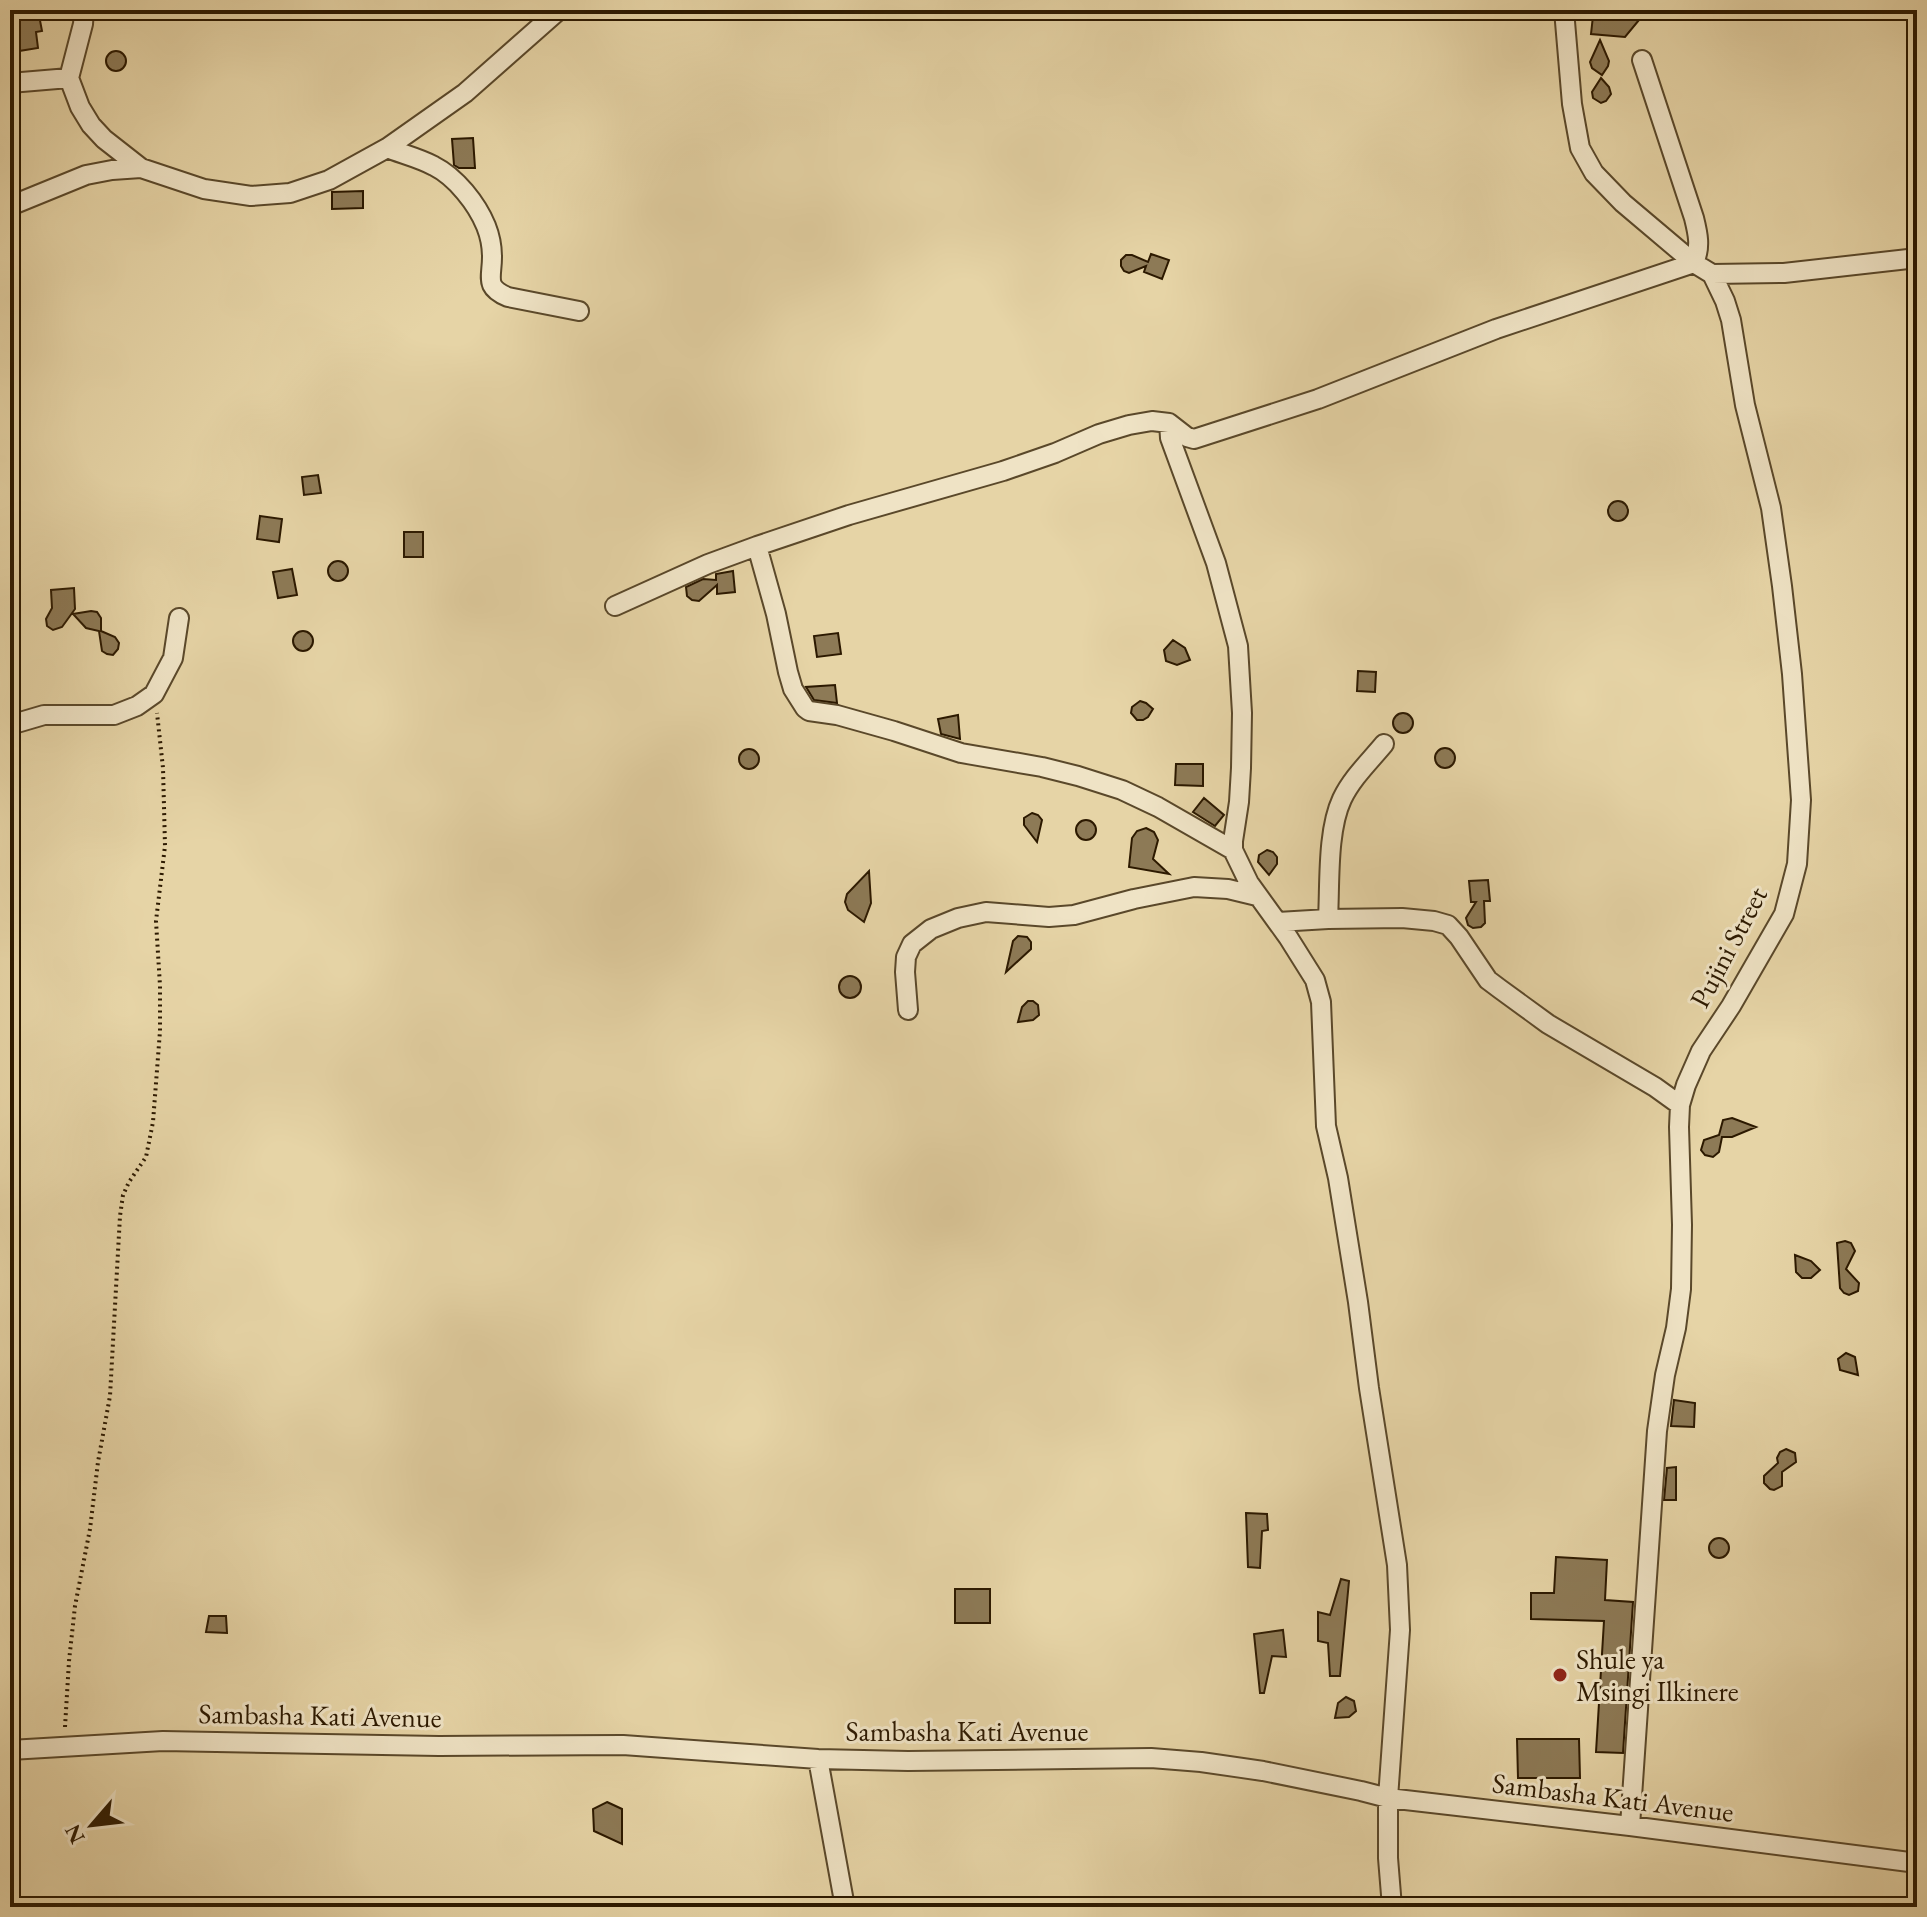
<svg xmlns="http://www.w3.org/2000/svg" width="1927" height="1917" font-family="'EB Garamond',serif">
<rect width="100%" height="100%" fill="#e6d4a6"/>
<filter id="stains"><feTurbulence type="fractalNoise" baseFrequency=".0025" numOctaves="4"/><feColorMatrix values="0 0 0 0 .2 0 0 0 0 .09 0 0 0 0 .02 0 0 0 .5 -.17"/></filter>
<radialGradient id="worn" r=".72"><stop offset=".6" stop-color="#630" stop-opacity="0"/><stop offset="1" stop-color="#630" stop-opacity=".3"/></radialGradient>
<!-- building -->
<path fill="#8d7a56" stroke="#2c1900" stroke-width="2" d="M10 10H38L42 31 36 32 38 48 19 51V47L10 49Z
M1593 16 1639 20 1625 37 1591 34Z
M1600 40 1609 61 1608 66 1602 75 1592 68 1590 62Z
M106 61a10 10 0 1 1 20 0a10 10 0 1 1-20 0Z
M1601 78 1609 87 1611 94 1606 101 1601 103 1593 98 1592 92Z
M473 138 475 168H459L454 165 452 139Z
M363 191V208L332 209V192Z
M1151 254 1169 260 1162 279 1144 272 1146 266 1129 273 1124 271 1121 266V260L1126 255H1132L1148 262Z
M318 475 321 493 304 495 302 477Z
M1608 511a10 10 0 1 1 20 0a10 10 0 1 1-20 0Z
M260 516 282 519 279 542 257 539Z
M404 532H423V557H404Z
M328 571a10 10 0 1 1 20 0a10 10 0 1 1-20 0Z
M292 569 297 595 278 598 273 572Z
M733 571 735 592 717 594V585L699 601 692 600 687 596 686 587 703 579 716 580V574Z
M74 588 75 609 62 627 53 630 47 626 46 619 52 608 51 590Z
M91 611 97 612 101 618V631L115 637 119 643 118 649 113 655 107 654 102 651 99 631 86 628 73 614Z
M293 641a10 10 0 1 1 20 0a10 10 0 1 1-20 0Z
M838 633 841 654 817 657 814 636Z
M1173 640 1185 648 1190 660 1177 665 1166 661 1164 650Z
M1358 671 1376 672 1375 692 1357 691Z
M835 685 837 703 814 700 806 687Z
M1140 701 1146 703 1153 709 1148 717 1143 720H1137L1131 713 1132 707Z
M1393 723a10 10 0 1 1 20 0a10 10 0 1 1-20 0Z
M958 715 960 739 941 734 938 719Z
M1435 758a10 10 0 1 1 20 0a10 10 0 1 1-20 0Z
M739 759a10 10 0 1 1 20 0a10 10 0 1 1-20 0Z
M1176 764H1203V786L1175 785Z
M1204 798 1224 815 1215 826 1193 812Z
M1032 813 1038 815 1042 820 1037 842 1024 825V818Z
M1076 830a10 10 0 1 1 20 0a10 10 0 1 1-20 0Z
M1146 828 1154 832 1158 840 1153 859 1169 874 1129 867 1132 838 1137 831Z
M1267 850 1273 852 1277 857V864L1269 875 1258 862 1259 855Z
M869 871 871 903 864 922 848 910 845 902 847 894Z
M1488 880 1490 901H1484L1485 923 1481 927 1473 928 1468 925 1466 918 1476 902H1471L1469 881Z
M1018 936 1027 937 1031 942V949L1006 972 1013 941Z
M839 987a11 11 0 1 1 22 0a11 11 0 1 1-22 0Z
M1028 1001H1033L1038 1005 1039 1015 1033 1020 1018 1022 1022 1007Z
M1732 1118 1756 1127 1732 1137H1722L1719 1152 1713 1157 1705 1155 1701 1150 1704 1140 1719 1135 1723 1120Z
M1845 1241 1851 1243 1855 1251 1846 1269 1859 1283 1858 1291 1849 1295 1844 1293 1840 1288 1837 1243Z
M1795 1255 1811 1261 1820 1270 1811 1278H1802L1796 1272Z
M1846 1353 1855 1357 1858 1375 1840 1370 1838 1359Z
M1674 1400 1695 1403 1694 1427 1671 1426Z
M1786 1449 1795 1453 1796 1462 1782 1472V1486L1774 1490 1770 1489 1764 1483V1476L1778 1463 1777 1458 1780 1452Z
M1676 1467V1500H1664L1667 1468Z
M1246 1513 1267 1514 1268 1530 1262 1531 1260 1568 1248 1567Z
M1709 1548a10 10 0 1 1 20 0a10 10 0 1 1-20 0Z
M1556 1557 1607 1560 1605 1600 1633 1602 1623 1753 1596 1752 1604 1621 1531 1619V1593H1554Z
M1341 1579 1349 1581 1340 1676H1330L1328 1643 1318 1641V1612L1330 1615Z
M955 1589H990V1623H955Z
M209 1616H226L227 1633 206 1632Z
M1283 1630 1286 1657 1272 1656 1264 1693H1260L1254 1634Z
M1346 1697 1354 1701 1356 1711 1349 1717 1335 1718 1338 1703Z
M1517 1739H1579L1580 1778H1518Z
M607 1802 622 1809V1844L594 1831 593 1809Z"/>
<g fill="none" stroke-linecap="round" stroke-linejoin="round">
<!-- minor casing -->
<g stroke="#5a482a" stroke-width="22">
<path id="minor" d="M84 10 83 24 69 78 80 107 91 125 104 139 141 168
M1564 10 1572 104 1580 148 1594 173 1623 203 1694 263 1712 274 1725 301 1731 320 1745 405 1771 508 1782 586 1792 674 1801 800 1797 864 1784 914 1731 1006 1701 1051 1686 1085 1680 1105 1679 1127 1682 1225 1681 1289 1676 1328 1665 1375 1657 1431 1630 1826
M10 83 69 78
M387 148C402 154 419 158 434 166 456 177 477 204 486 226 490 236 492 246 492 257 492 278 484 287 508 297L579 311
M10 206 86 175 112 170 141 168 204 189 251 196 290 193 329 180 387 148 465 93 559 10
M1712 274 1784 273 1917 258
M1169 423 1170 438 1216 563 1238 646 1242 713 1241 768 1239 802 1233 841V850L1249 883 1288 937 1315 980 1321 1002 1326 1126 1338 1178 1358 1302 1369 1388 1397 1565 1400 1630 1388 1798V1858L1392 1907
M757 546 776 614 788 672 793 689 805 708 809 711 837 715 894 731 961 753 1042 767 1078 776 1122 790 1158 807 1233 850
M615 606 708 564 757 546 849 515 1003 471 1055 453 1099 434 1129 425 1152 421 1169 423 1187 437 1194 439 1318 399 1496 329 1694 263C1701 247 1698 234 1694 218L1642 60
M10 725 44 715H114L137 706 154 694 173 658 179 618
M1328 919C1330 883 1327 831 1342 799 1352 778 1370 761 1384 744
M1278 922 1328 919 1402 918 1434 921 1448 925 1459 937 1488 980 1500 989 1548 1024 1655 1087 1680 1105
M908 1010 905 972 906 957 912 944 931 929 958 918 986 912 1049 917 1074 915 1134 899 1194 887 1228 889 1257 896
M10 1750 163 1741 439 1746 623 1745 818 1759 908 1761 1151 1758 1201 1762 1263 1771 1361 1791 1388 1798 1630 1826 1917 1863
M818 1759 845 1907"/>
</g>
<!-- path -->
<path stroke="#2c1900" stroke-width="4" stroke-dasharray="2 4" stroke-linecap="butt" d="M65 1727 69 1661 75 1606 90 1529 98 1462 110 1396 120 1216 123 1195 129 1182 146 1157 153 1122 160 1031V986L156 921 165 846 163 768 157 713"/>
<!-- minor -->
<use href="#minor" stroke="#efe3c5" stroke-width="18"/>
</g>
<!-- markers -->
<circle fill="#8f2418" stroke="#efe3c5" stroke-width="3" cx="1560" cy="1675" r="8"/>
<g text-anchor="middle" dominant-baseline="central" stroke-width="6" stroke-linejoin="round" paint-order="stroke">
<!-- street labels -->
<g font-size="28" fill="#2c1900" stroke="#efe3c5">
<text transform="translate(1728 947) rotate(-62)">Pujini Street</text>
<text transform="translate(320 1715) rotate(1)">Sambasha Kati Avenue</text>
<text x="967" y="1731">Sambasha Kati Avenue</text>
<text transform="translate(1613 1797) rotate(7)">Sambasha Kati Avenue</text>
</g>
<!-- poi labels -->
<g font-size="28" fill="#2c1900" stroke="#efe3c5" text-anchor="start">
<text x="1576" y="1659">Shule ya<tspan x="1576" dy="32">Msingi Ilkinere</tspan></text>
</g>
</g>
<!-- margin -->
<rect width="1927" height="1917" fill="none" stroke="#e6d4a6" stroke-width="40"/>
<rect x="12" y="12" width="1903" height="1893" fill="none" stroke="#2c1900" stroke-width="4"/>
<rect x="20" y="20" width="1887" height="1877" fill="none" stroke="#2c1900" stroke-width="2"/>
<!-- north arrow -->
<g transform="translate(92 1825) rotate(242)" stroke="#efe3c5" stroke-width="6" paint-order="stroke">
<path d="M0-6L14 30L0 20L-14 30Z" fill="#2c1900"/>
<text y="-12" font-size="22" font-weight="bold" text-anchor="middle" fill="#2c1900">N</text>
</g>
<rect width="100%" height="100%" filter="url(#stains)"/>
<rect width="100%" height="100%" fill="url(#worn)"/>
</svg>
